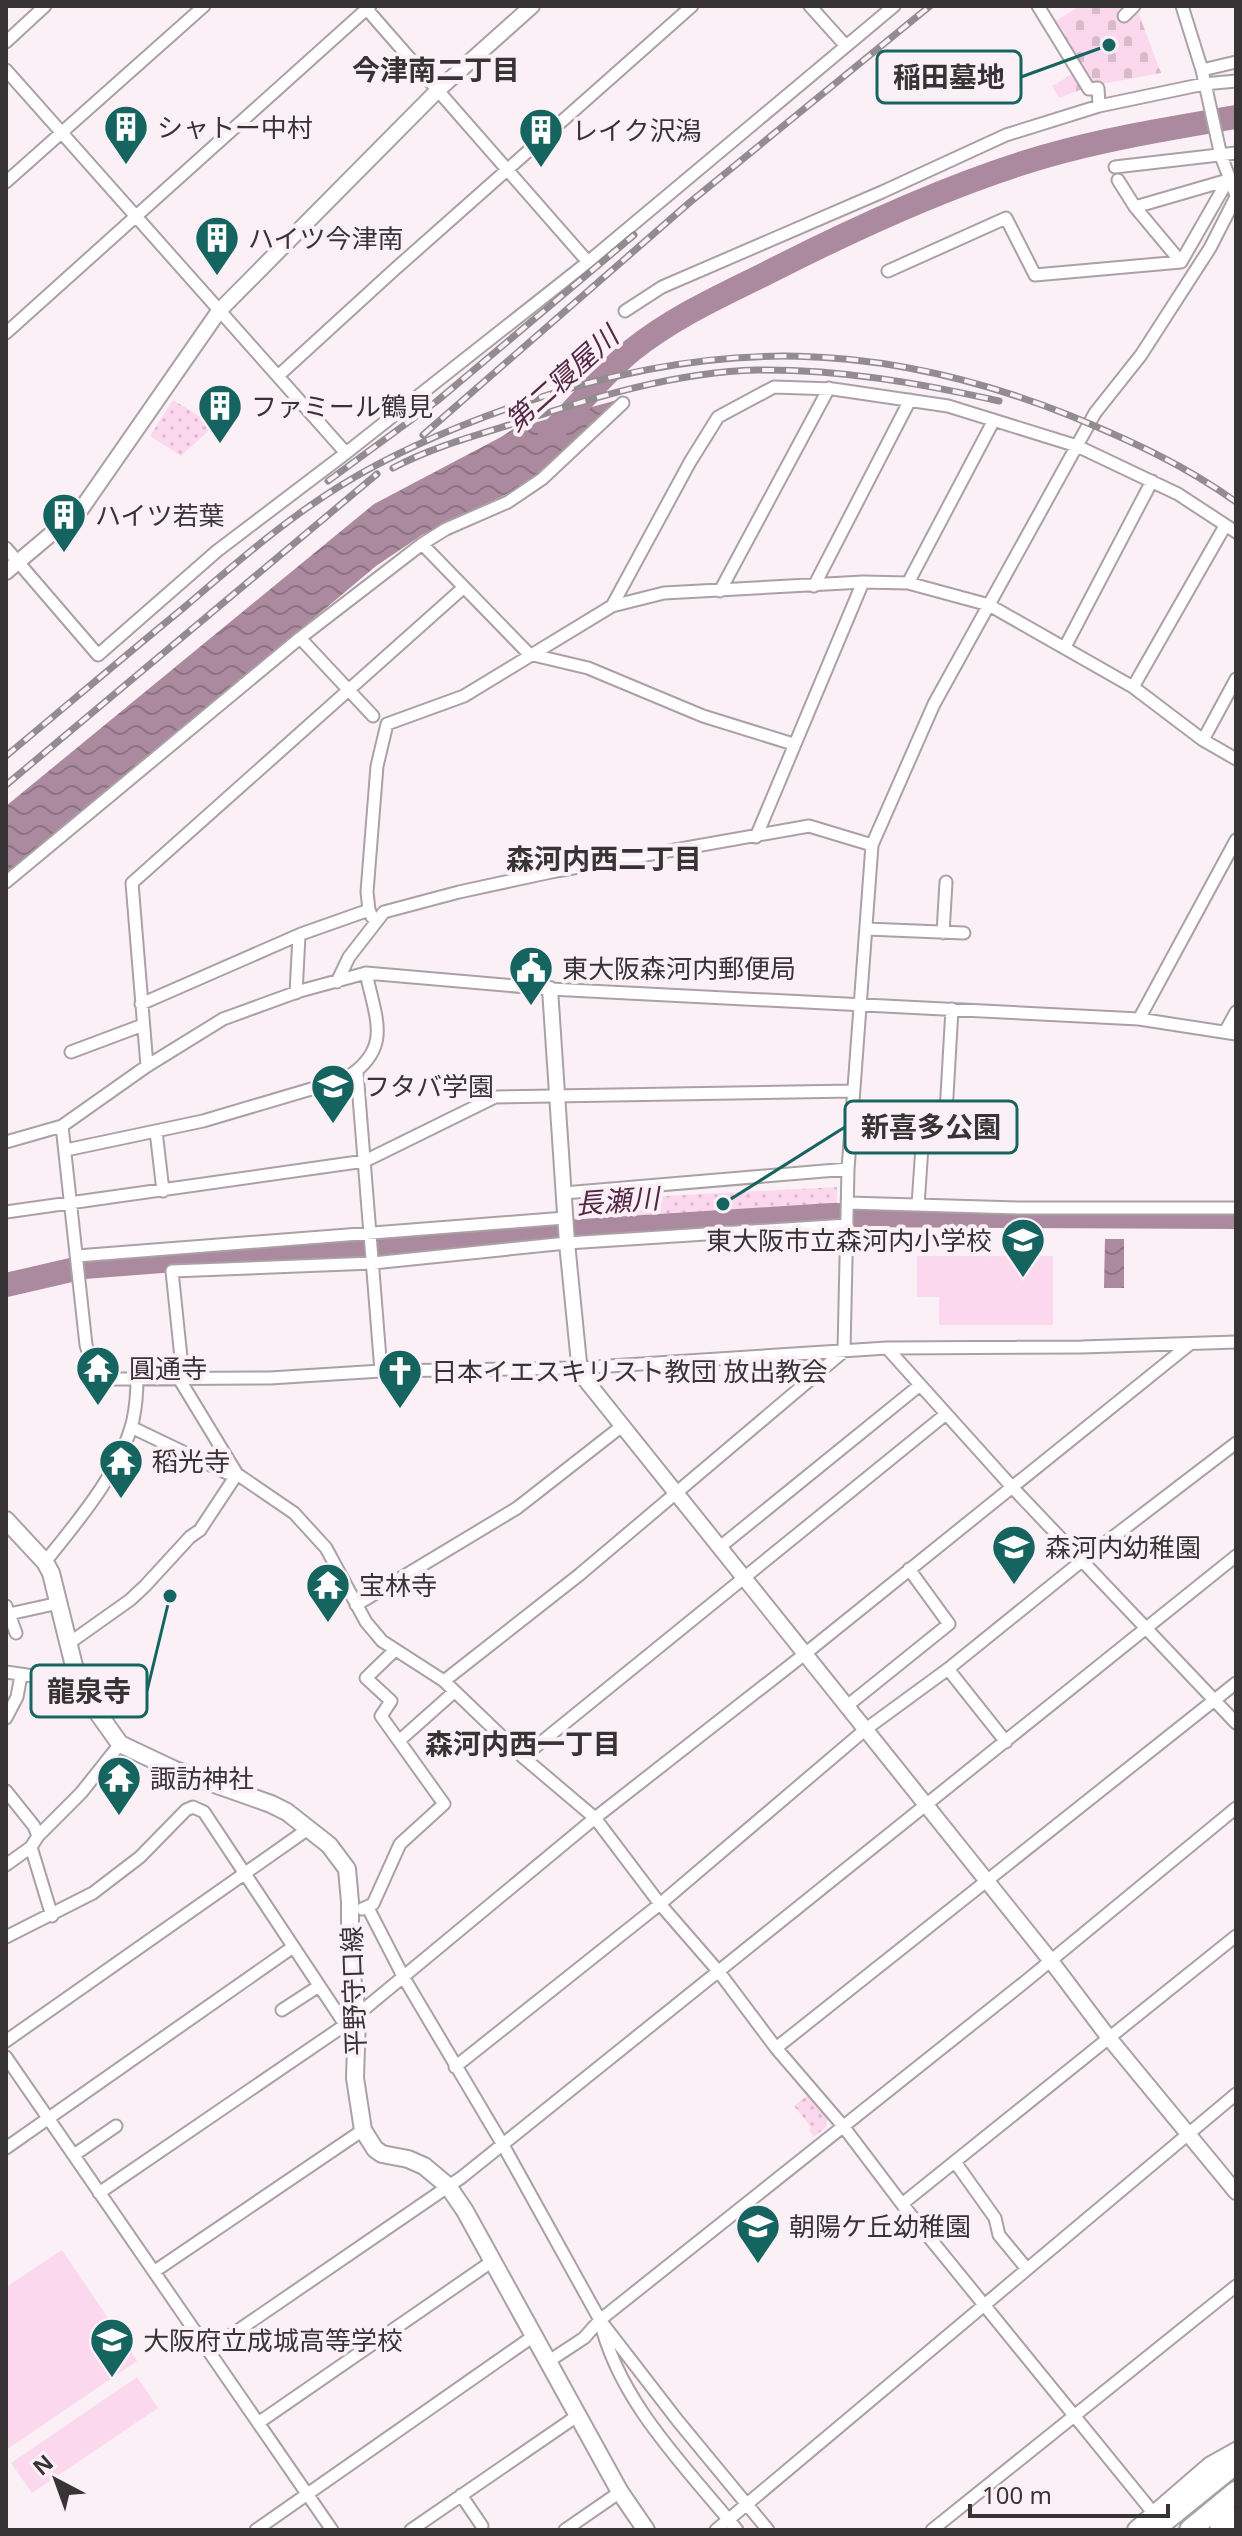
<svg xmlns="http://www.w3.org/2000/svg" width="1242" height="2536" font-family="'Noto Sans','Noto Sans JP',sans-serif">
<defs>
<pattern id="green-dots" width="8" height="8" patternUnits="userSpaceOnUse" patternTransform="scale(2)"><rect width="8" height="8" fill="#fcd8ee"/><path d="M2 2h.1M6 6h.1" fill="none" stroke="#d9bacd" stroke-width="1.8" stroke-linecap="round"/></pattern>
<pattern id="cemetery-stones" width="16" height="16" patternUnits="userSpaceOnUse" patternTransform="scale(2)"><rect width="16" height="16" fill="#fcd8ee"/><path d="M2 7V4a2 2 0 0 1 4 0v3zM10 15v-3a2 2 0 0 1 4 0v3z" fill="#d9bacd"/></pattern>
<pattern id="water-waves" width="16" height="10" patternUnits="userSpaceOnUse" patternTransform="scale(2)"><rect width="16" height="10" fill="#ab8a9f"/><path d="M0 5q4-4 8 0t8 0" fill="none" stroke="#8c7282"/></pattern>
</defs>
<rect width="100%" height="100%" fill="#faf0f6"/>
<!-- green -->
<path fill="url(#green-dots)" d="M173 400 201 417 205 412 216 424 181 456 150 436Z
M837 1187V1208L609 1219 608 1199Z
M808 2095 827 2118 826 2127 814 2137 809 2130 811 2127 794 2106Z"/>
<!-- cemetery -->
<path fill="url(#cemetery-stones)" d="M1080 6H1123L1131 16 1138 12 1161 73 1091 86 1059 98 1052 86 1081 69 1054 22Z"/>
<!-- pitch -->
<path fill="#fcd8ee" d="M917 1256H1053V1325H939V1297H917Z
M62 2250 137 2361 6 2450V2287Z
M137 2377 158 2408 32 2493 11 2463Z"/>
<!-- water -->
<path fill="url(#water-waves)" d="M621 399 547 469 513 491 422 535 376 566 6 877V806L374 504 501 437 515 428Z
M1105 1239H1124V1288H1104Z"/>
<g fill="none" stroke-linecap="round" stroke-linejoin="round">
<!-- river -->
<path stroke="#ab8a9f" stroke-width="24" d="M550 433C578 407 602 375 631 351 672 318 720 296 767 273 855 228 952 183 1046 156 1108 138 1173 128 1236 117
M6 1285 84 1267 395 1243 831 1215 1236 1217"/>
<!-- minor casing -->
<g stroke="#aaa1a6" stroke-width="15">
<path id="minor" d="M364 6 588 262
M810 6 846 46
M1038 6 1089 89 1098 88 1099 106
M1182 6 1202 70 1221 156 1236 195
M1124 16 1134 6
M6 42 45 6
M6 70 346 453
M1202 70 1236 62
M1115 167 1236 153
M6 182 204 6
M1135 207 1228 180
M1181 262 1228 180
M888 271 1006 218 1035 275 1181 262 1135 207 1118 180
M625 311 662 287 882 192 1006 135 1099 106 1204 84 1236 81
M6 333 370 6
M278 376 394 270 692 6
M422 544 529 654 588 668 703 716 793 744
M6 548 98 655 217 551 346 453 588 262 894 6
M908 583 994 420
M814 586 910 400
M720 591 829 388
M612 606 690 462 718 417 774 387 833 389 948 406 1077 446 1178 494 1236 532
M300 638 373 716
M1065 647 1152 481
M1133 687 1225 526
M387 724 464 696 612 606 664 593 863 582 908 583 989 605 1133 687 1203 740 1236 759
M1203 740 1236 679
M756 837 863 582
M6 882 300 638 422 544 446 529 508 502 542 479 623 403
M372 917 369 910 367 892 377 766 387 724
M867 929 964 933
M943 933 946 882
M337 982 349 957 384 912 459 892 556 871 809 826 872 845
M296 993 299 936
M141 1004 301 934 369 910
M1139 1019 1236 840
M1225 1032 1236 1012
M71 1052 143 1025
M147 1066 132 883 463 588
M357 1072 381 1371
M62 1126 86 1345 97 1379 270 1378 381 1371 579 1368 887 1348 1082 1347 1236 1342
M156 1131 163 1191
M6 1142 62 1126 147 1066 223 1019 300 991 366 973 550 989 1139 1019 1236 1034
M66 1150 203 1121 345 1079C393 1049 376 1020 366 973
M564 1193 848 1169
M848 1203 1020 1208H1236
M918 1205 923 1132 945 1130 952 1009
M6 1212 365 1161 495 1097 853 1091
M77 1256 565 1218
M887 1348 1012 1487 1236 1723
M178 1377 237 1474
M183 1377 172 1271 373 1263 567 1243 847 1225
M131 1427 227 1473 237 1474 294 1513 326 1548 366 1622 382 1641 444 1681 523 1757 595 1818 660 1904 719 1972 776 2048 843 2126 902 2204 1155 2515
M720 1547 920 1385
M45 1562C77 1522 121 1471 133 1420 136 1406 137 1392 137 1377
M356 1605 517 1508 622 1426
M6 1606 16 1633
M9 1614 59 1603
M68 1644 130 1600 145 1586 190 1537 200 1530 237 1474
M948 1669 1006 1742
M6 1672 47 1678 76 1674
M444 1681 579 1575 844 1351 848 1169 872 845 934 704 1095 413 1141 355 1210 248 1236 197
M847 1706 949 1624 909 1569
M6 1718 17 1697 21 1675
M400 1740 454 1692
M523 1757 946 1414
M6 1791 34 1826 38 1836 31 1847 52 1916
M38 1836 81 1793 120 1744
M6 1865 31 1847
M368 1908 404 1978 503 2145 600 2320 678 2421 768 2530
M362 1909 373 1904 400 1844 444 1804 381 1716 391 1701 366 1678 395 1650
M6 1937 93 1893 140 1857 186 1810 193 1807 204 1812 348 2029
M282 2010 319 1986
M6 2041 308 1829
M776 2048 1236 1683
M6 2057 332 2530
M455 2067 660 1904 866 1729 948 1669 1083 1560 1236 1443
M6 2148 293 1947
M74 2155 116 2126
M955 2162 995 2218 999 2235 1027 2269
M99 2193 345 2025 595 1818 806 1653 1190 1344
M902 2204 1236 1936
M155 2271 363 2130
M600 2320C619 2402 685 2466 737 2530
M208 2351 462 2177 1236 1556
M549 2361 584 2338 600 2320 1026 1981 1236 1808
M258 2423 494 2260
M461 2495 482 2526
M256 2530 535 2335
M411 2530 577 2416
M565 2530 620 2492
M716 2530 1236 2094
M932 2530 1236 2286"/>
</g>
<!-- tertiary casing -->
<g stroke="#aaa1a6" stroke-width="18">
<path id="tertiary" d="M6 572 82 508 219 311 438 90 532 6
M550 989 567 1243 580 1373 1051 1961 1109 2038 1236 2192"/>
</g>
<!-- secondary casing -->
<g stroke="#aaa1a6" stroke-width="20">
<path id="secondary" d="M6 1520 45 1562 51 1573 76 1674 90 1702 120 1744 175 1770 271 1804 287 1812 329 1845 347 1869 350 1902V1960L357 2015 355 2078 363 2130 375 2149 382 2154 408 2159 424 2166 448 2186 465 2211 620 2492 646 2530"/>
</g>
<!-- trunk casing -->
<g stroke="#aaa1a6" stroke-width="22">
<path id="trunk" d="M1137 2530 1211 2466 1236 2452"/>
</g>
<!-- motorway casing -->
<g stroke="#aaa1a6" stroke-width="24">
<path id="motorway" d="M1153 2530 1236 2463
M1190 2530 1236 2492
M1220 2530 1236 2517"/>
</g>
<!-- minor -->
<use href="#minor" stroke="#fff" stroke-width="11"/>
<!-- tertiary -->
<use href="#tertiary" stroke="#fff" stroke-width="14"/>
<!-- secondary -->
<use href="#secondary" stroke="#fff" stroke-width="16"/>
<!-- trunk -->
<use href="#trunk" stroke="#fff" stroke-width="18"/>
<!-- motorway -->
<use href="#motorway" stroke="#fff" stroke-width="20"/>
<!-- rail casing -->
<g stroke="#928b8f" stroke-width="7">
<path id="rail" d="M423 435 689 203 930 6
M393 468C432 447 477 435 519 422 594 397 677 372 757 370 840 369 919 383 999 401
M328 481 437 401 634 235
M6 756C66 706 126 655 187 605 236 563 285 520 340 486 398 450 459 425 523 403 716 337 881 340 1071 416 1129 440 1185 465 1236 502
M6 785 377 474"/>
</g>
<!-- rail -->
<use href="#rail" stroke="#faf0f6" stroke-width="4" stroke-dasharray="12" stroke-linecap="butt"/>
</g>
<!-- icons -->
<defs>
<g id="building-pin" transform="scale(2.3)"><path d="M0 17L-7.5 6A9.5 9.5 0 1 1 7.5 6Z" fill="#156460" stroke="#faf0f6"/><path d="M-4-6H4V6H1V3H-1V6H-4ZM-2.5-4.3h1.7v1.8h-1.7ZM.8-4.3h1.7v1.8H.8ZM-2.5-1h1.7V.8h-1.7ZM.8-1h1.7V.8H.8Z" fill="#fff"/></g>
<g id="civic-pin" transform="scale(2.3)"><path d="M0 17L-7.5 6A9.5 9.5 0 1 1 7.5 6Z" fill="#156460" stroke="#faf0f6"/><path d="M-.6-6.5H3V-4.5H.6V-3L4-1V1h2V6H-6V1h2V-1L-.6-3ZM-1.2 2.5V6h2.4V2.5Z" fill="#fff"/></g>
<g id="school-pin" transform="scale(2.3)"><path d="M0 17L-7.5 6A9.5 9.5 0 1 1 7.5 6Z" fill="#156460" stroke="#faf0f6"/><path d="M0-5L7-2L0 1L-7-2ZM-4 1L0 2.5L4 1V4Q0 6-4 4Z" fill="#fff"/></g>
<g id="temple-pin" transform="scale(2.3)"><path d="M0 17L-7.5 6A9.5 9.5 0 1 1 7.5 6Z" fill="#156460" stroke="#faf0f6"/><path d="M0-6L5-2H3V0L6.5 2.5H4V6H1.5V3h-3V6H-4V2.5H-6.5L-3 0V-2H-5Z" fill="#fff"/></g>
<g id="church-pin" transform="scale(2.3)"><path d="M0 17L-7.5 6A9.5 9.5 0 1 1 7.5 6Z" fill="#156460" stroke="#faf0f6"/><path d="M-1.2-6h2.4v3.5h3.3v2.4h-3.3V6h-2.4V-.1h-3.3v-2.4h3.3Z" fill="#fff"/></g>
</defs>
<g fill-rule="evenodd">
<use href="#building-pin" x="126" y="127"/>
<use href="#building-pin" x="541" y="130"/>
<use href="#building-pin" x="217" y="238"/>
<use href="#building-pin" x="220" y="406"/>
<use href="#building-pin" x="64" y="515"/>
<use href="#civic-pin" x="531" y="968"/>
<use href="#school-pin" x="333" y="1086"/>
<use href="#school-pin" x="1023" y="1240"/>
<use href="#temple-pin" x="98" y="1368"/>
<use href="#church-pin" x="400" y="1371"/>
<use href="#temple-pin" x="121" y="1461"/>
<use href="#school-pin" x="1014" y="1547"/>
<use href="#temple-pin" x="328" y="1585"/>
<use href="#temple-pin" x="119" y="1778"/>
<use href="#school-pin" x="758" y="2226"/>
<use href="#school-pin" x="112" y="2340"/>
</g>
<g text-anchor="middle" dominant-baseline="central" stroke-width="8" stroke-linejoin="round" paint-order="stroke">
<!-- poi labels -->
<g font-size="26" fill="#383436" stroke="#faf0f6" text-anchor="start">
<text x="157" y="127">シャトー中村</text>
<text x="572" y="130">レイク沢潟</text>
<text x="248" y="238">ハイツ今津南</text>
<text x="251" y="406">ファミール鶴見</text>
<text x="95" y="515">ハイツ若葉</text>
<text x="562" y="968">東大阪森河内郵便局</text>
<text x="364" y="1086">フタバ学園</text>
<text x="992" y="1240" text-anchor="end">東大阪市立森河内小学校</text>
<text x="129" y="1368">圓通寺</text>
<text x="431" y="1371">日本イエスキリスト教団 放出教会</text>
<text x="152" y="1461">稻光寺</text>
<text x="1045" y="1547">森河内幼稚園</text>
<text x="359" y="1585">宝林寺</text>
<text x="150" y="1778">諏訪神社</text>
<text x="789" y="2226">朝陽ケ丘幼稚園</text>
<text x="143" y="2340">大阪府立成城高等学校</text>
</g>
<!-- street labels -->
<g font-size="26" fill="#383436" stroke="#faf0f6">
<text transform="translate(353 1991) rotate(-92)">平野守口線</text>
</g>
<!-- neighbourhood labels -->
<g font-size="28" font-weight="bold" fill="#383436" stroke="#faf0f6">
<text x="436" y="69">今津南二丁目</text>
<text x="604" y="858">森河内西二丁目</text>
<text x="523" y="1743">森河内西一丁目</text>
</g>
<!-- water labels -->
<g font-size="28" font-style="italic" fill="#542746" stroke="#faf0f6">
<text transform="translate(561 378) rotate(-42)">第二寝屋川</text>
<text transform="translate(617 1200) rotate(-4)">長瀬川</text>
</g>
</g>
<!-- callouts -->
<path fill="none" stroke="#156460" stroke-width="3" d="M1109 45L1021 77M723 1204L845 1127M170 1596L147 1691"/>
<g fill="#156460" stroke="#faf0f6" stroke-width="3">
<circle cx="1109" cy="45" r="8"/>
<circle cx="723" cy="1204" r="8"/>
<circle cx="170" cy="1596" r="8"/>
</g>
<g fill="#faf0f6" stroke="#156460" stroke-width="3">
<rect x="877" y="51" width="144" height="52" rx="8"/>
<rect x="845" y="1101" width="172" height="52" rx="8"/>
<rect x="31" y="1665" width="116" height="52" rx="8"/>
</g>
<g font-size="28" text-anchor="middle" font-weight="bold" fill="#383436">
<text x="949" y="87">稲田墓地</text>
<text x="931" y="1137">新喜多公園</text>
<text x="89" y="1701">龍泉寺</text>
</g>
<!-- border -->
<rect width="1242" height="2536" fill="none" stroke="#383436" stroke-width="16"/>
<!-- north arrow -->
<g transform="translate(56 2480) rotate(319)" stroke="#faf0f6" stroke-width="6" paint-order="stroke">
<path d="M0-6L14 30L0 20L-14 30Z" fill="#383436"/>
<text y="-12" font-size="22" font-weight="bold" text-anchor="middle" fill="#383436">N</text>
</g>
<!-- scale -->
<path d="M970 2504v12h198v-12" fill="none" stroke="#383436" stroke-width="4"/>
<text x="982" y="2504" font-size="24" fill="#383436" stroke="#faf0f6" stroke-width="6" paint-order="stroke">100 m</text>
</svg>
